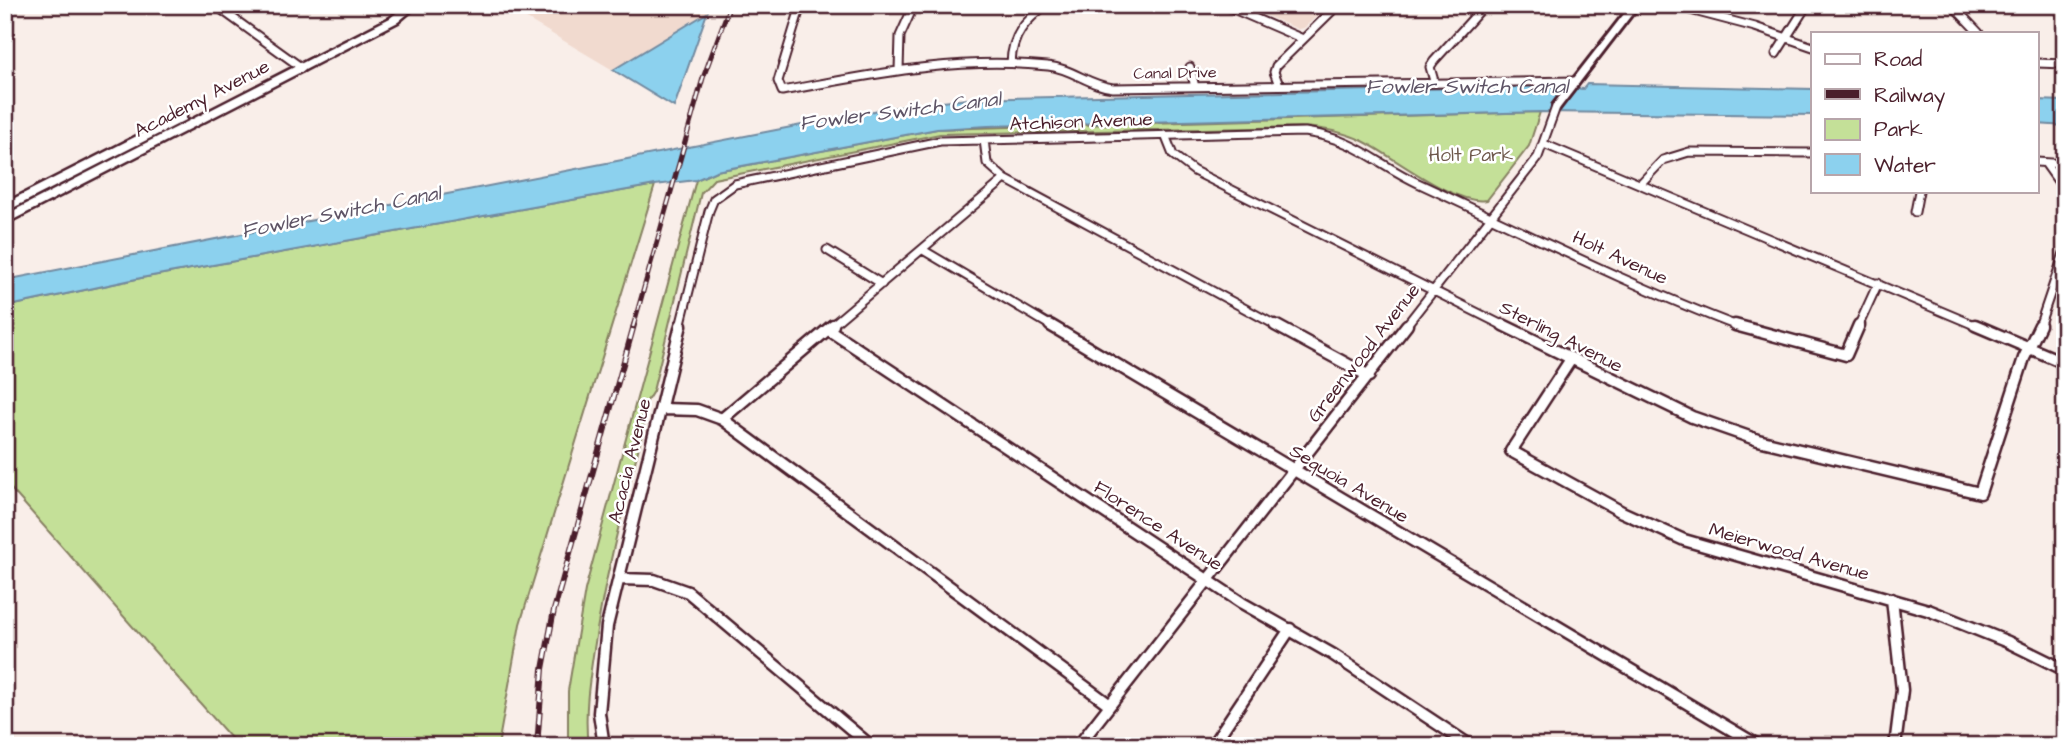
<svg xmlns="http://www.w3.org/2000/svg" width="2070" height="751" font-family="'Architects Daughter',sans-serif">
<rect width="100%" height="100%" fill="#f9eee9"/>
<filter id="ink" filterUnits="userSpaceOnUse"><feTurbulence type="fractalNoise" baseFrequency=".0143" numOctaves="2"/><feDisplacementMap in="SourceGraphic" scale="14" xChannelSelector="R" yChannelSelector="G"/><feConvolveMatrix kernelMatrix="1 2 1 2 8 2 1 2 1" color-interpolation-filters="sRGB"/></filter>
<g filter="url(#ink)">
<!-- built -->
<path fill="#f1dacf" d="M516 5H711L707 13 613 70 510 9Z
M1241 5H1329L1304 28 1298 29Z"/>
<!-- green -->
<path fill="#c4e098" stroke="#878062" stroke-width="2" d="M1540 112 1529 146 1487 200C1454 206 1393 156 1363 141 1342 131 1322 128 1300 127L940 134 714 179 701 193 653 391 641 411 644 427C625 501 605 574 594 649 589 682 584 713 588 746H568V691L585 590 696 180 716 171 937 129Z
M655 185 520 624 498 746H238L5 482V307L141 278Z"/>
<!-- water -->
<path fill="#8cd1ee" stroke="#728aa0" stroke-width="2" d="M707 13 674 107 613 70Z
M1587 84 1813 89V115L1540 112 988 126 937 129 716 171 696 180 655 185 141 278 5 307V280L884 109 968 99 1552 86 1583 89Z
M2037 100 2065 101V126L2037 124Z"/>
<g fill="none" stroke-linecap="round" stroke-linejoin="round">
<!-- minor-far1 casing -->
<g stroke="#4a1f2b" stroke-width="11">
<path id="minor-far1" d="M215 5 302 68
M801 5 778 81 782 91C870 75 957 56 1048 66 1071 68 1090 86 1113 88L1576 81
M1224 5 1303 39
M1671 5 1755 27 1813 47
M1957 10 1979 33
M1776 54 1807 5
M1011 63C1012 35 1025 21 1046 5
M2037 63 2065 64
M1190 67 1195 87
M899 70 900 36 914 5
M1434 81 1430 67 1434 61 1485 5
M1279 85 1274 72 1276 66 1338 5
M1165 135 1173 155 1194 171 1506 327
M984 140 987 163 1005 179 1279 327
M1544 144 1979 327
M2037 162 2065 164
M2045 163 2065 191
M1641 183 1663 160 1689 152 1813 153
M1915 212 1919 191
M827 250 882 284
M923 250 1053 327
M680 327 709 211 714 199 735 184 940 141 1305 132C1359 140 1374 163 1420 184 1526 233 1631 286 1740 327
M830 327 1005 179
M1405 327 1538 157 1556 107
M1858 327 1878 283
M2039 327 2065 250"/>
</g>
<!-- minor casing -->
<g stroke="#4a1f2b" stroke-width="15">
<path id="minor" d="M1050 325 1759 746
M1275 325 1369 376
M1503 325 1692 417 1758 440 1980 493 2024 358 2040 325
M1735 325 1846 355 1859 325
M1975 325 2065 363
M829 330 1242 603 1332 654 1471 746
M1571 359 1511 451 1622 512 1684 540 1928 610 2008 642 2065 670
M662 409 697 410 722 419 1110 705
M722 419 833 325
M619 579 654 580 688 592 871 746
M1892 599 1902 690 1895 746
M604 746 599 713 607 626 681 325
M1078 746 1407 325
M1212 746 1290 629"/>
</g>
<!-- tertiary casing -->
<g stroke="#4a1f2b" stroke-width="6">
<path id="tertiary" d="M1631 5H1639L1559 109H1553V105Z"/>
</g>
<!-- primary casing -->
<g stroke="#4a1f2b" stroke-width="5">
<path id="primary" d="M406 5 417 6 398 22 5 224V215L390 18Z
M182 113 186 114V120L5 212V203Z"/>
</g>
<!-- minor-far1 -->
<use href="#minor-far1" stroke="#fff" stroke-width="7"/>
<!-- minor -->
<use href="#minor" stroke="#fff" stroke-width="10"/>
<!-- tertiary -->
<use href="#tertiary" fill="#fff" fill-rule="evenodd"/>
<!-- primary -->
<use href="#primary" fill="#fff" fill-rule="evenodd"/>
<!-- rail-far1 casing -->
<g stroke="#4a1f2b" stroke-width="5">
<path id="rail-far1" d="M633 327 703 78 730 5"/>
</g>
<!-- rail casing -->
<g stroke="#4a1f2b" stroke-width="6">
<path id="rail" d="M537 746 543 669 554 610 634 325"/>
</g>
<!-- rail-far1 -->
<use href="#rail-far1" stroke="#fff" stroke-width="2.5" stroke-dasharray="9" stroke-linecap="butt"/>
<!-- rail -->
<use href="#rail" stroke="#fff" stroke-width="3.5" stroke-dasharray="11" stroke-linecap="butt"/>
</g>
</g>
<g text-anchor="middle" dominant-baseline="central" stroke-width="5" stroke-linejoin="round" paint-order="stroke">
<!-- far-street labels -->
<g font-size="16" fill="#4a1f2b" stroke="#fff">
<text transform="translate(1175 73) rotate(-1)">Canal Drive</text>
</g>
<!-- street labels -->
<g font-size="19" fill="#4a1f2b" stroke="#fff">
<text transform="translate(202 99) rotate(-27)">Academy Avenue</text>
<text transform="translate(1081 122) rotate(-2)">Atchison Avenue</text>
<text transform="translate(1620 258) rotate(25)">Holt Avenue</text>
<text transform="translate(1561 337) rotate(27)">Sterling Avenue</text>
<text transform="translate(1364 353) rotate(-52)">Greenwood Avenue</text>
<text transform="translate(630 461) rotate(-76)">Acacia Avenue</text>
<text transform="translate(1349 484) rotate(31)">Sequoia Avenue</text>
<text transform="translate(1158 526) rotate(33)">Florence Avenue</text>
<text transform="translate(1789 552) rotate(16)">Meierwood Avenue</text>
</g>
<!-- park labels -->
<g font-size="19" fill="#6f594c" stroke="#fff">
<text x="1471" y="155">Holt Park</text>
</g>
<!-- water labels -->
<g font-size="21" font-style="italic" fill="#5e5466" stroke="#fff">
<text x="1467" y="86">Fowler Switch Canal</text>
<text transform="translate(900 111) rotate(-7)">Fowler Switch Canal</text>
<text transform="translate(341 212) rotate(-11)">Fowler Switch Canal</text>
</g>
</g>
<!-- margin -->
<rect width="2070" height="751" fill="none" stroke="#fff" stroke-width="28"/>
<rect x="14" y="14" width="2042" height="723" fill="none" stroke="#4a1f2b" stroke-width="2.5" filter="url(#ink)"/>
<!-- legend -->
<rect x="1811" y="32" width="228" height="161" fill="#ffffff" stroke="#b7a5aa" stroke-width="2"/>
<rect x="1825" y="54" width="35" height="10" fill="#ffffff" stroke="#b7a5aa" stroke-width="2"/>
<text x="1874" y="66" font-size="21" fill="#4a1f2b">Road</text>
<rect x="1825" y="89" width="35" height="10" fill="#4a1f2b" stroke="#b7a5aa" stroke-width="2"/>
<text x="1874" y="102" font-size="21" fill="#4a1f2b">Railway</text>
<rect x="1825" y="119" width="35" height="21" fill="#c4e098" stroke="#b7a5aa" stroke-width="2"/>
<text x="1874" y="136" font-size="21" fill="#4a1f2b">Park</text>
<rect x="1825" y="154" width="35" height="21" fill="#8cd1ee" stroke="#b7a5aa" stroke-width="2"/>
<text x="1874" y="172" font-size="21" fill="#4a1f2b">Water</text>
</svg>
